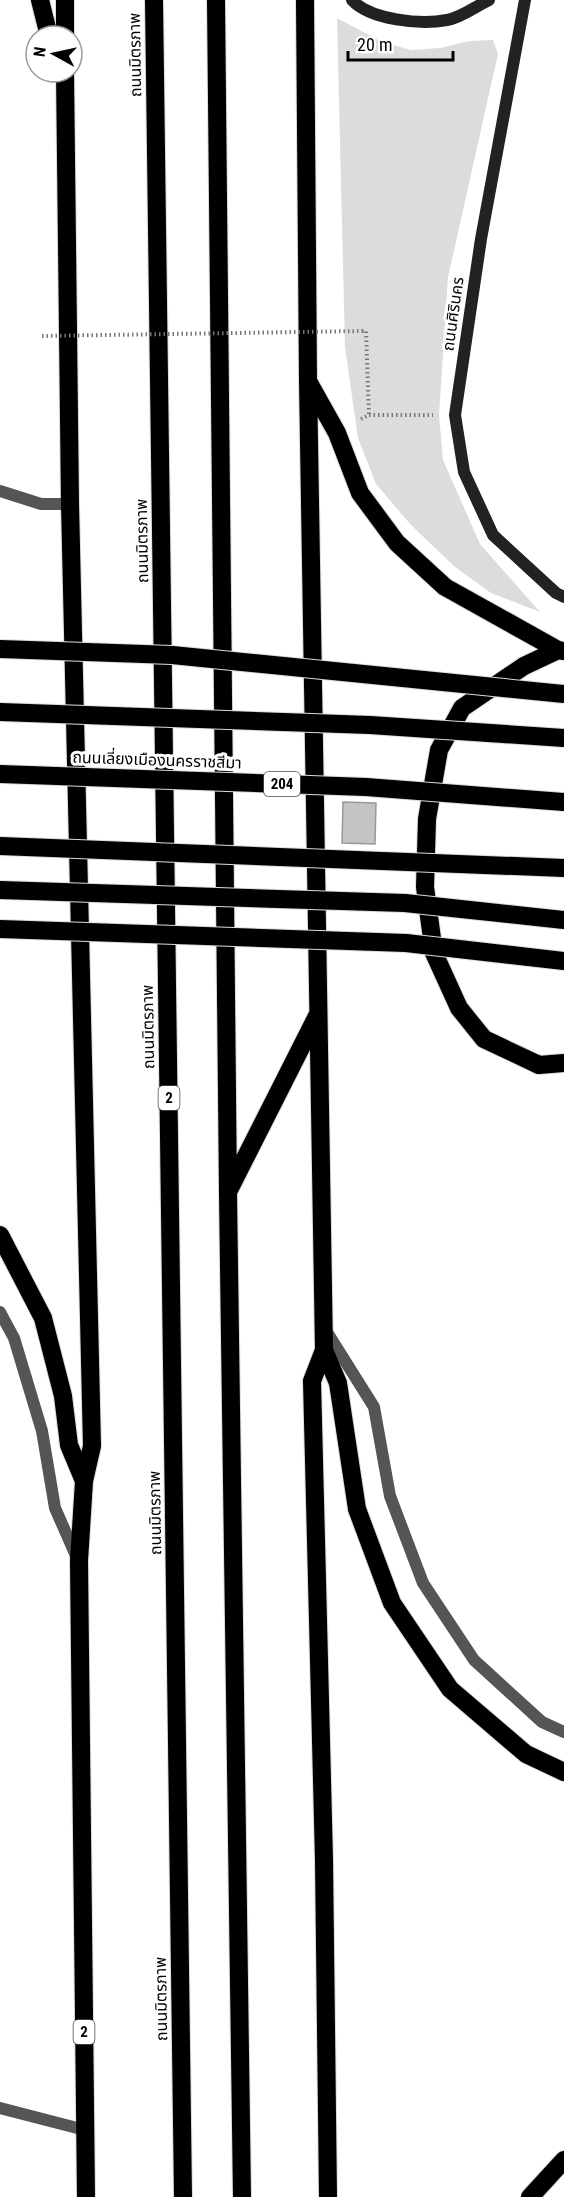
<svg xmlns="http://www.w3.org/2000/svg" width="564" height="2197" font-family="'Roboto Condensed','Noto Sans Thai',sans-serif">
<rect width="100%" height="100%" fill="#fff"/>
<!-- green -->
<path fill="#dcdcdc" d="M337 18 382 42 411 50 440 48 470 41 493 40 498 54 448 277 439 415 443 460 480 544 540 612 491 593 455 567 411 525 376 484 358 438 345 347Z"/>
<!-- building -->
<path fill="#c4c4c4" stroke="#999" stroke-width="1.5" d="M343 802 376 803 375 844 342 843Z"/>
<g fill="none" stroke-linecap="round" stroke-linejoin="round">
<!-- highway casing -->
<g stroke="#dbdbdb" stroke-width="20">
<path id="highway" d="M40 0 49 36
M65 0V36
M154 0 183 2197
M216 0 228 1193 242 2197
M305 0 308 381 324 1350 312 1381 324 1860 328 2197
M65 72 70 504 92 1446 84 1481 79 1561 86 2197
M309 383 337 433 360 493 397 543 445 587 558 650 564 651
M558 650 524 666 462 708 439 750 427 819 425 887 434 953 459 1008 484 1039 539 1065 564 1063
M229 1190 317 1016
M0 1235 43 1318 63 1396 69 1445 84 1481
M324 1350 338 1383 357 1509 392 1603 450 1689 526 1754 564 1772
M530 2197 564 2160"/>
</g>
<!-- path -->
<path stroke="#777" stroke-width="4" stroke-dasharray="1.5 3" stroke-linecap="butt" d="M362 331H366L369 415
M361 419 369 415H433"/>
<!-- street -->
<path stroke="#555" stroke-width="12" d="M0 491 41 504H70
M0 1312 14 1338 42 1431 55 1508 77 1558
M325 1329 374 1407 390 1496 423 1583 474 1660 542 1722 564 1732
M0 2108 85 2130"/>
<!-- secondary -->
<path stroke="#222" stroke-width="12" d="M352 0C370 20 421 25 447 20 461 18 476 6 489 0
M525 0 481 239 455 415 464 472 493 535 556 593 564 597"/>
<!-- highway -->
<use href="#highway" stroke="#000" stroke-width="18"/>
<!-- highway-bridge casing -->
<g stroke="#dbdbdb" stroke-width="20" stroke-linecap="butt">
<path id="highway-bridge" d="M0 649 172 655 564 694
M0 712 370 725 564 738
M0 774 366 787 564 802
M0 846 564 868
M0 890 405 903 564 920
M0 929 406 943 564 961"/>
</g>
<!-- path-bridge -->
<path stroke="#777" stroke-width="4" stroke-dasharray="1.5 3" stroke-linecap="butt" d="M42 336 362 331"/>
<!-- highway-bridge -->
<use href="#highway-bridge" stroke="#000" stroke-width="18"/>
</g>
<g text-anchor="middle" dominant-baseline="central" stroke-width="6" stroke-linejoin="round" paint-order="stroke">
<!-- shield labels -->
<g fill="#fff" stroke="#4c4c4c" stroke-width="1.5">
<rect x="264" y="772" width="36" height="24" rx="4.5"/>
<rect x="158.5" y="1086" width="21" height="24" rx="4.5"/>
<rect x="73.5" y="2020" width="21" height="24" rx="4.5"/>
</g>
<g font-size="15" font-weight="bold" fill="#000">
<text x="282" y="784">204</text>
<text x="169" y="1098">2</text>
<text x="84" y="2032">2</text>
</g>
<!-- street labels -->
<g font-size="16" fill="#000" stroke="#fff">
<text transform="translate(135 55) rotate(-91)">ถนนมิตรภาพ</text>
<text transform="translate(453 314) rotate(-82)">ถนนศิรินคร</text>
<text transform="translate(142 541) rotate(-91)">ถนนมิตรภาพ</text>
<text transform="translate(157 760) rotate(2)">ถนนเลี่ยงเมืองนครราชสีมา</text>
<text transform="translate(148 1027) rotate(-91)">ถนนมิตรภาพ</text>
<text transform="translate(155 1513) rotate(-91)">ถนนมิตรภาพ</text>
<text transform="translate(161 1999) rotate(-91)">ถนนมิตรภาพ</text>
</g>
</g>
<!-- north arrow -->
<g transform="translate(54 54) rotate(278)"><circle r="28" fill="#ffffff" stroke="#999999" stroke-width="1.5"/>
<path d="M0-4.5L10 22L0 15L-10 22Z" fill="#000000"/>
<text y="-9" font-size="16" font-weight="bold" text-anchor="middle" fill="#000000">N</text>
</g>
<!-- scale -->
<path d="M348 51v9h105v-9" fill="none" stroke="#000000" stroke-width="3"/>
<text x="357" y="51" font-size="18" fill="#000000" stroke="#ffffff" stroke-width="4.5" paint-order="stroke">20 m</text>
</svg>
